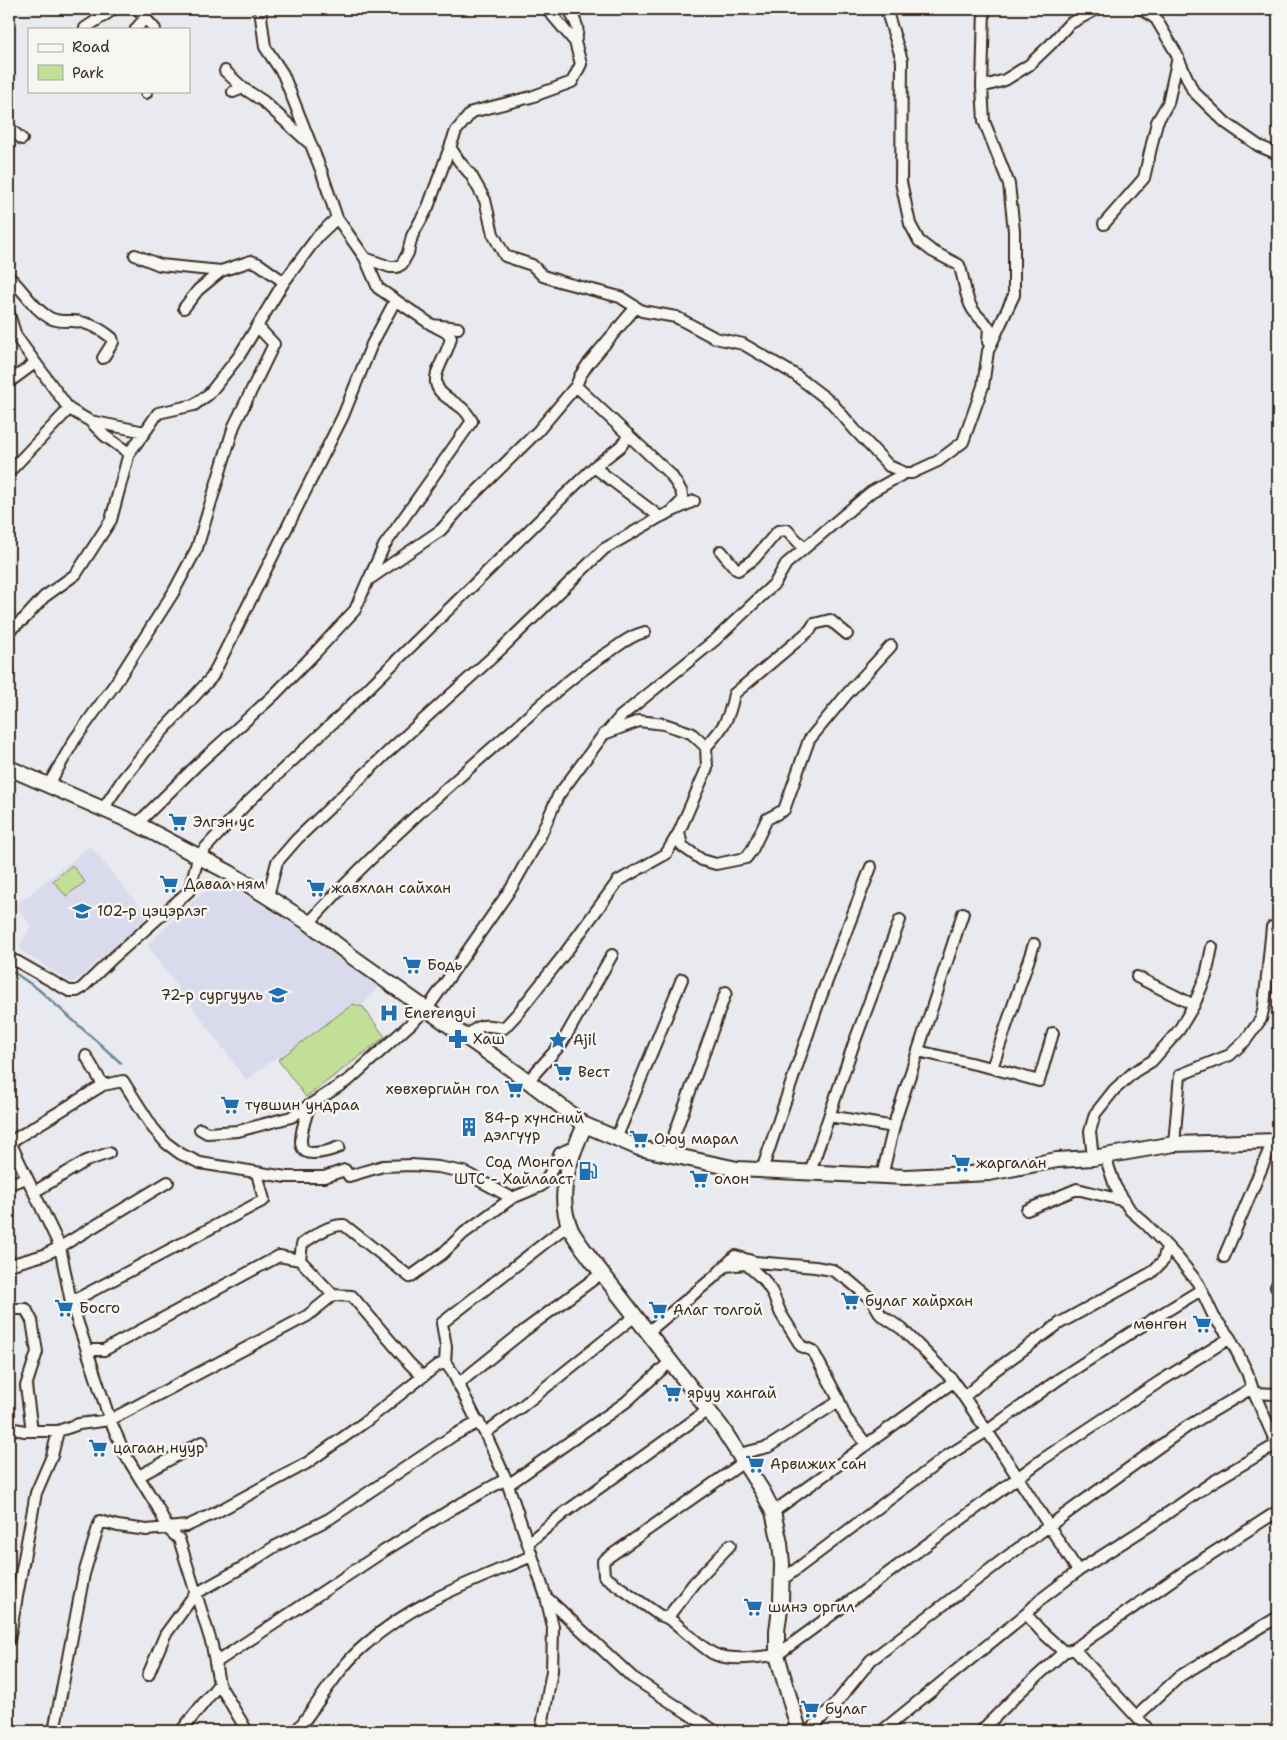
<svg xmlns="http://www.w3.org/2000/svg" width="1287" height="1740" font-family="'Shantell Sans',sans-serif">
<rect width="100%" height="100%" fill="#e9e9f0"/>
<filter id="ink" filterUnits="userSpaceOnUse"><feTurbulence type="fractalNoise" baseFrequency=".02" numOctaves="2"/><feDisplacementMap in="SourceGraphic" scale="10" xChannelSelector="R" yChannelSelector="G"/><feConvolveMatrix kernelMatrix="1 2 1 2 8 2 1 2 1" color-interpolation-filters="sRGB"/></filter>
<g filter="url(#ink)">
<!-- built -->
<path fill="#dadaed" d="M90 846 148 917 73 983 21 951 20 945 31 926 16 905Z
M216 880H222L328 946 379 986 363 1005 387 1038 306 1099 277 1057 246 1080 147 945Z"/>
<!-- green -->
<path fill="#c2df97" stroke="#7e845a" d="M72 865 85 882 66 896 53 881Z
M353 1004 363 1007 385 1037 306 1097 278 1060Z"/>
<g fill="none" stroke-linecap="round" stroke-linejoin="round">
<!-- stream -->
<path stroke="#6b8999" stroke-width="2.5" d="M9 969 38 989 121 1063"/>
<!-- street casing -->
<g stroke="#3b2a1e" stroke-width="14">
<path id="street" d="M137 9 155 29
M260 9 265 47 283 74 321 170 337 218 365 258 378 288 432 325 458 328
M569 9C575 22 581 27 575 42
M886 9 902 60 901 182 910 224 919 241 932 251 959 265C965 279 964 297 973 310 977 316 984 322 989 327L988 342
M1142 9 1156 19 1175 51 1193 91 1226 123 1259 146 1278 154
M85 28 114 9
M136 29 145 18
M225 71 243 88
M982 87 1005 80 1029 65 1051 44 1069 24 1097 9
M146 91V93
M233 92 243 88 263 101 308 142
M9 128 22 139
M450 147 459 161 471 175 485 200 493 234 505 256 532 265 543 276 562 282 620 297 642 311 676 317 715 338 743 344 794 374 832 403 855 430 889 466 905 473
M1104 224 1144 178 1157 122 1168 103 1178 57
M135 255 160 265 221 271 251 261 259 264 284 282
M365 258 390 267H397L402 264 408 253 412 236 428 207 456 131 472 112 531 97 572 82 581 64 575 42 547 9
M9 277C23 289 33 309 50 318 58 322 65 321 73 321 88 322 100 328 112 338L113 342 103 358
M184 308 198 290 221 271
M9 314 16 336 69 409 90 421 145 432 158 413 194 405 209 394 239 356 284 282 318 236 337 218
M9 382 35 363
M576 386 580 376 588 364 636 307
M91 422 105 436 129 453
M594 467 660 517
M9 472 69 409
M721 551 736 569 738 570 754 559 778 531 787 530 804 548
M369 579 384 546 472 421C469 416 466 411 462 408 450 398 431 393 437 373 441 360 449 350 451 337L446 332 436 327
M9 630 24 619 44 597 76 574 111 520 129 453 145 432
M606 733 620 717 715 640 775 583 786 564 871 492 905 473H912L938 461 963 442 983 386 988 351 1014 295V231L1009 184 984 121 982 87 984 9
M706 747C723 728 729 720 734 694L810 630 814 624 830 620 847 634
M49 784 75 739 115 684 173 593 197 548 234 426 274 344 257 326
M103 809 123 779 158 736 212 677 343 416 372 344 395 301
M137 824 200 762 274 695 316 652 355 610 368 580 441 530 465 503 538 431 576 386 671 475 681 491 683 500 672 511
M268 896 277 862 297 839 389 751 498 652 604 549 660 517 694 501
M309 923C372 853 444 790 515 728 546 700 576 672 612 650 622 643 632 635 645 632
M9 959 18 962 69 991H77L82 988 114 957 189 891 199 855 246 804 339 717 563 497 594 467 621 446 629 435
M1137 977 1194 1005
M466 1037C481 1022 484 1025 504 1028L517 1014 566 952 618 881 666 854 679 832
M918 1051 992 1068 1039 1081 1053 1033
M86 1056 103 1085
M992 1068 1034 944
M528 1081 562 1043 612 955
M309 1106C306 1119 291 1153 312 1153 322 1153 330 1151 339 1147
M829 1116 894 1127
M200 1129 207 1133 238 1131 291 1117 350 1079 427 1009 512 887 539 839 558 796 604 734 639 721 664 724 691 733 706 747 707 768 679 832 682 846 702 860 716 864 746 858 752 850 767 819 784 810 809 740 847 694 891 646
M616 1139 682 979
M9 1140 60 1247 71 1302 110 1420 126 1456 158 1508 168 1529 179 1539 212 1645 219 1684 247 1731
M10 1142 103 1085 123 1081 153 1128 166 1143 181 1154 200 1163 286 1177H324L345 1170 349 1176 383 1166 412 1165 438 1167 464 1172 512 1198
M1174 1144 1180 1075 1230 1055 1246 1040 1261 1019 1264 1006 1272 927
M667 1155 726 992
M1105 1156 1115 1186 1130 1210 1146 1224 1178 1258 1198 1283 1214 1317 1230 1338 1247 1372 1254 1393 1278 1447
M1093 1158 1090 1131 1095 1114 1114 1090 1134 1072 1152 1061 1179 1030 1194 1005 1206 976 1212 947
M762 1170 817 1007 871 867
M810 1172 853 1046 900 920
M882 1176 896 1118 963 913
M9 1184 27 1178
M34 1192 86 1161 109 1153
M1027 1210 1077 1189 1125 1201
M1224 1257 1273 1141
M300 1260 302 1244C313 1236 330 1224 344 1225L410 1277 442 1254 464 1233 512 1198 541 1186 548 1177 560 1153 575 1146
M9 1265 44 1255 60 1247 168 1182
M725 1266 746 1264 764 1280 772 1292 781 1314 801 1346 813 1351 838 1398 846 1418 867 1445
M1278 1283 1276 1287 1278 1288
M71 1302 264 1200 257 1173
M17 1309H26L32 1321 37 1352 26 1386 32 1431
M648 1332 714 1277 735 1256 755 1262 815 1267 832 1270 848 1280 872 1300 881 1315 902 1329 951 1378 1004 1456 1078 1571
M88 1350H104L279 1256 300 1260 333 1295 352 1296 409 1363 422 1376
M445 1362 453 1373 475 1417 485 1433 506 1479 546 1597 553 1627 552 1671 541 1731
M458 1384 525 1330 602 1273
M1254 1393 1275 1394 1278 1392
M964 1397 994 1371 1060 1323 1151 1273 1163 1261 1167 1247
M9 1428 25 1431H58
M485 1433 521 1407 635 1316
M739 1454 768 1447 839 1401
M744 1462 603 1561 604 1576 659 1615C672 1618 680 1628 690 1636 697 1642 704 1648 712 1653 729 1662 758 1657 777 1655L1043 1459 1159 1382 1230 1338
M139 1476 202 1442
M508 1485 626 1402 671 1361
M773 1512 953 1382
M528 1543 564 1513 708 1410
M782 1580 947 1456 987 1431 1059 1379 1132 1332 1201 1290
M546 1597 632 1677 715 1731
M1026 1614 1041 1599 1078 1571 1152 1524 1211 1483 1277 1444
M668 1617 694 1583 730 1545
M9 1640 36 1493 52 1456 58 1431 79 1424 110 1420 307 1316 333 1295
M1074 1649 1146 1727 1147 1731
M215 1663 384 1551 455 1507 506 1479
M148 1675 165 1635 195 1594 245 1566 274 1547 329 1519 454 1435 479 1422
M1137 1716 1180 1676 1278 1617
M54 1731 84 1574 100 1521 118 1526 147 1530 187 1526 215 1513 307 1463 365 1422 435 1367 445 1362 446 1347 442 1323 569 1224
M181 1731 219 1684
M296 1731C320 1703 336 1669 365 1645 413 1602 474 1581 532 1556
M809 1731 836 1703 871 1660 1001 1561 1089 1497 1188 1426 1252 1388
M882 1731 1026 1614 1040 1630 1064 1652
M981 1731 1022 1690 1064 1652 1074 1649 1188 1569 1278 1511"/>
</g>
<!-- secondary casing -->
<g stroke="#3b2a1e" stroke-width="18">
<path id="secondary" d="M9 768 137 824 230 873 309 923 354 958 528 1081 585 1125 639 1148 737 1169 906 1177 989 1173 1057 1160 1093 1158 1174 1144 1278 1141
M585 1125C570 1157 555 1195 571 1230 576 1240 584 1249 591 1259L722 1428 763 1492 773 1512 780 1543 782 1564 781 1601 777 1631V1655L799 1731"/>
</g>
<!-- street -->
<use href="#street" stroke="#f6f6f2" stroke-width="10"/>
<!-- secondary -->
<use href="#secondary" stroke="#f6f6f2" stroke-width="14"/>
</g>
</g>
<!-- icons -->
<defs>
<g id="supermarket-bare" transform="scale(1.5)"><path d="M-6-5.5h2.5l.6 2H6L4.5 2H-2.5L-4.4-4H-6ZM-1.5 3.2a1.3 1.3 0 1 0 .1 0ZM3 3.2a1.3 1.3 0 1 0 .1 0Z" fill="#1f6fb2" stroke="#f6f6f2" stroke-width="2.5" paint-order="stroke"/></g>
<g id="school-bare" transform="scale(1.5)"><path d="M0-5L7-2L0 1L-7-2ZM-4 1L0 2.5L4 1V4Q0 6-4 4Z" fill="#1f6fb2" stroke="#f6f6f2" stroke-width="2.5" paint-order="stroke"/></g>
<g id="hospital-bare" transform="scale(1.5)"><path d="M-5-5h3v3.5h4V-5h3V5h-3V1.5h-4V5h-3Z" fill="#1f6fb2" stroke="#f6f6f2" stroke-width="2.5" paint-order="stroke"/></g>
<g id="pharmacy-bare" transform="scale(1.5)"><path d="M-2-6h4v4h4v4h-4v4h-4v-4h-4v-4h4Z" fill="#1f6fb2" stroke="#f6f6f2" stroke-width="2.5" paint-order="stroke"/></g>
<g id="sight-bare" transform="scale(1.5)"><path d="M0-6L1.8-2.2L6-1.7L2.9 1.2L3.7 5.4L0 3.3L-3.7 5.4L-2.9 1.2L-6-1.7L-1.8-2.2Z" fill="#1f6fb2" stroke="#f6f6f2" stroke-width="2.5" paint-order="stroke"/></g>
<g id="building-bare" transform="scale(1.5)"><path d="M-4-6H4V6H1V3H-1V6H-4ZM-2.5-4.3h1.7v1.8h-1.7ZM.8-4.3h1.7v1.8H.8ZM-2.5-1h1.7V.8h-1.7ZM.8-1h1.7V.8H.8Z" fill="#1f6fb2" stroke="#f6f6f2" stroke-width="2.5" paint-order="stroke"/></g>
<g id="fuel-bare" transform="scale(1.5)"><path d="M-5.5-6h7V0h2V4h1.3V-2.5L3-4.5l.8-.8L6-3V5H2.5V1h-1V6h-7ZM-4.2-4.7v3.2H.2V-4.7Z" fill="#1f6fb2" stroke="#f6f6f2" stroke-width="2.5" paint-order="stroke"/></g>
</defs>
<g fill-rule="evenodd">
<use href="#supermarket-bare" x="178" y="822"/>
<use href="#supermarket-bare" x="169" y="884"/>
<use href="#supermarket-bare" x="316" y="888"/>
<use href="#school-bare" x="82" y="911"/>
<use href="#supermarket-bare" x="412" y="965"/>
<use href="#school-bare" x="278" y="995"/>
<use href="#hospital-bare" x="389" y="1013"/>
<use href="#pharmacy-bare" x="458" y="1039"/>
<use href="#sight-bare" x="558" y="1040"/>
<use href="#supermarket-bare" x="563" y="1072"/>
<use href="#supermarket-bare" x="514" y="1089"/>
<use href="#supermarket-bare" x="230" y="1105"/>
<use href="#building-bare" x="469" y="1127"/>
<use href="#supermarket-bare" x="639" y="1139"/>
<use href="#supermarket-bare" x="961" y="1163"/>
<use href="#fuel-bare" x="588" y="1171"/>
<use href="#supermarket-bare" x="699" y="1179"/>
<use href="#supermarket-bare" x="850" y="1301"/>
<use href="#supermarket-bare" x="64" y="1308"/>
<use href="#supermarket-bare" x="658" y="1310"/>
<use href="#supermarket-bare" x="1202" y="1324"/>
<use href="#supermarket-bare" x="672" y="1393"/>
<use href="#supermarket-bare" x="98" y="1448"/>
<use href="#supermarket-bare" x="755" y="1464"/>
<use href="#supermarket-bare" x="753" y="1607"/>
<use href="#supermarket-bare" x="810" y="1709"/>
</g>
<g text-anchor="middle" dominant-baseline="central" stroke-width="5" stroke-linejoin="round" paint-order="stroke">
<!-- poi labels -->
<g font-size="15" fill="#3b2a1e" stroke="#f6f6f2" text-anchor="start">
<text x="193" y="822">Элгэн ус</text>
<text x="184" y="884">Даваа ням</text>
<text x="331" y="888">жавхлан сайхан</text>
<text x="97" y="911">102-р цэцэрлэг</text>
<text x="427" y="965">Бодь</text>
<text x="263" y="995" text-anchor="end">72-р сургууль</text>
<text x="404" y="1013">Enerengui</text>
<text x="473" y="1039">Хаш</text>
<text x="573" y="1040">Ajil</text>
<text x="578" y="1072">Вест</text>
<text x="499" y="1089" text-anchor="end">хөвхөргийн гол</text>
<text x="245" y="1105">түвшин ундраа</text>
<text x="484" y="1118">84-р хүнсний<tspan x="484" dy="17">дэлгүүр</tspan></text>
<text x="654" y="1139">Оюу марал</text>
<text x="573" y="1162" text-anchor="end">Сод Монгол<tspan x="573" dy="17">ШТС - Хайлааст</tspan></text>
<text x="976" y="1163">жаргалан</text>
<text x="714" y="1179">олон</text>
<text x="865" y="1301">булаг хайрхан</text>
<text x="79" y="1308">Босго</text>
<text x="673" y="1310">Алаг толгой</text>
<text x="1187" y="1324" text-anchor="end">мөнгөн</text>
<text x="687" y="1393">яруу хангай</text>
<text x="113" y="1448">цагаан нуур</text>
<text x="770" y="1464">Арвижих сан</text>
<text x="768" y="1607">шинэ оргил</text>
<text x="825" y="1709">булаг</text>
</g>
</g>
<!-- margin -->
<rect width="1287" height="1740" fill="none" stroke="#f6f6f2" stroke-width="30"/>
<rect x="15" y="15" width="1257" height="1710" fill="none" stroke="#3b2a1e" stroke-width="2" filter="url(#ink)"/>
<!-- legend -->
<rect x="28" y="28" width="162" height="65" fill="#f6f6f2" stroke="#aba49d"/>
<rect x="38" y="44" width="25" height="8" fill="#f6f6f2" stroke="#aba49d"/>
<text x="72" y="52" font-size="15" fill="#3b2a1e">Road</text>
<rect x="38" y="65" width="25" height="15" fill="#c2df97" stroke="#aba49d"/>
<text x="72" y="78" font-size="15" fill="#3b2a1e">Park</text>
</svg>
